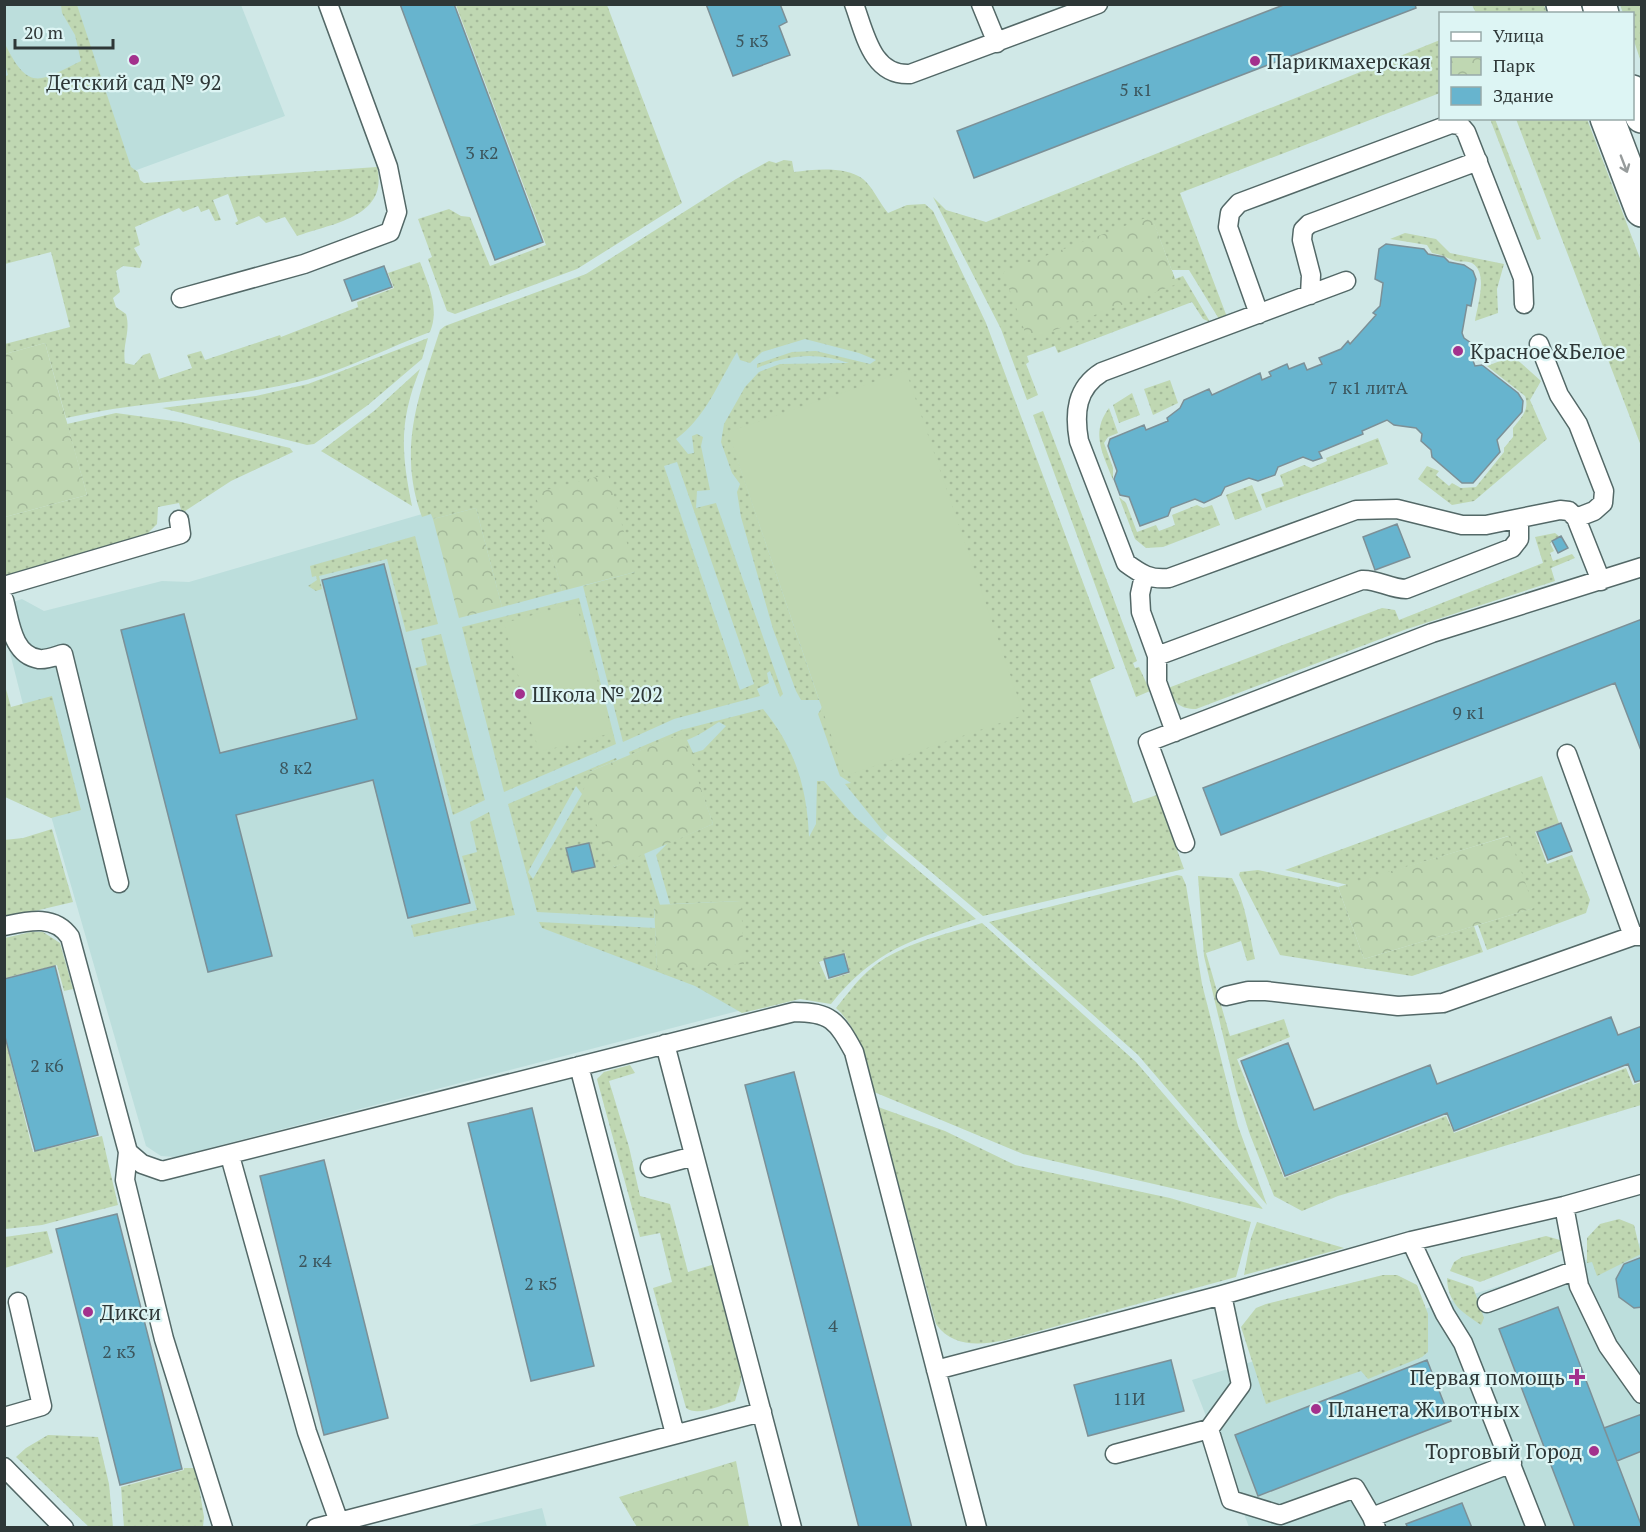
<svg xmlns="http://www.w3.org/2000/svg" width="1646" height="1532" font-family="'PT Serif',serif">
<defs>
<pattern id="grass-dots" width="8" height="8" patternUnits="userSpaceOnUse" patternTransform="scale(1.5)"><rect width="8" height="8" fill="#bfd7b2"/><path d="M2 2h.1M6 6h.1" fill="none" stroke="#a4b99a" stroke-width="1.8" stroke-linecap="round"/></pattern>
<pattern id="park-crowns" width="20" height="18" patternUnits="userSpaceOnUse" patternTransform="scale(1.5)"><rect width="20" height="18" fill="#bfd7b2"/><path d="M2 6a3 3 0 1 1 6 0M12 15a3 3 0 1 1 6 0" fill="none" stroke="#a4b99a"/></pattern>
</defs>
<rect width="100%" height="100%" fill="#d0e8e7"/>
<!-- built -->
<path fill="#bcdedc" d="M5 5H241L285 116 5 218Z
M840 174 1041 754 911 805 875 852 804 885 811 992 175 1157 161 1156 146 1146 51 816 5 633 4 605 22 599 44 611 162 581 189 582 429 512Z
M1641 1243V1527H1249L1192 1380Z
M542 1508 547 1527H464Z"/>
<!-- grass -->
<path fill="url(#grass-dots)" fill-rule="evenodd" d="M61 5H77L131 167 138 172 140 180 144 183 377 167C389 217 333 223 297 236L285 217 266 223 259 216 237 225 235 223 238 221 228 194 213 200 221 220 215 221 209 209 201 212 198 206 183 212 179 208 135 227 140 245 134 248 142 262 140 268 123 266 116 271 120 292 113 298 116 307 126 314C131 332 122 344 125 363L134 365 143 355 150 353 159 379 192 368 187 355 201 351 205 360 280 335 281 337 358 307 357 302 394 288 388 273 420 262C428 284 440 308 430 332 389 347 348 369 306 380 227 400 144 400 66 418L45 343 5 354V344L70 327 51 252 5 264 4 77 8 75 5 64V44C29 93 40 81 81 61L75 35 62 13Z
M456 5H607L682 203 577 269 455 314 447 311 428 259 432 257 418 219 449 209 461 216 470 217 490 266 546 245Z
M1472 5H1544L1547 13H1476Z
M1620 5H1641V62L1633 38 1632 14 1623 13Z
M1440 40V93L1180 193 1227 317 1219 319 1189 270H1171L1151 216 1177 284 1175 279 1183 276 1210 322 1203 319 1192 302 1058 353 1055 346 1027 356 1029 362 1026 364 1038 395 1027 400 1001 329 933 197 946 210 986 222Z
M1490 119H1495L1541 239 1537 240Z
M1516 119H1587L1641 261V446Z
M784 160 792 161 794 172C814 169 846 166 863 179 873 187 880 204 888 213L907 205 925 204 933 211 986 323 1115 668 1090 679 1133 803 1157 795 1184 869 983 916 884 832 845 784 851 783 840 776 818 714 822 707 846 776 728 432 819 700H801L796 691 773 629 741 517 737 492 740 484 732 473 721 442 724 424 745 387 759 372 780 364 849 363C817 352 789 354 757 368V364L792 352 816 351 870 364 876 360 859 353 805 339 762 352 750 363 740 360 737 352C718 383 706 417 676 439L688 454 694 453 692 436 697 434 703 437 701 446 710 490 697 491 696 508 716 503 783 694 780 697 770 671 767 673 769 683 757 689 760 696 674 719 623 742 583 586 635 572 536 493 562 591 502 607 476 508 433 519 431 514 422 517C397 449 419 395 440 330L445 326 586 274 736 179 769 161 776 163ZM677 462 754 684 740 690 664 466Z
M1405 233 1436 239 1450 253 1504 264 1497 289 1498 313 1475 321C1477 306 1489 273 1472 263 1466 260 1459 263 1453 260 1444 257 1444 255 1432 253L1427 245 1390 239Z
M428 338 422 359 368 405 314 444 307 445 162 408 256 396 308 384Z
M1513 356 1541 381 1530 400 1547 439 1474 501 1452 505 1418 479 1427 466 1439 471 1436 475 1449 486 1452 483 1461 488 1476 487 1504 452V448L1513 437V428C1521 418 1530 410 1525 396L1487 366Z
M420 369C399 421 401 452 412 506L321 451 374 411Z
M1170 380 1178 403 1153 415 1144 389Z
M1132 393 1140 415 1119 423 1113 405Z
M1109 408 1118 433 1108 437 1104 443 1113 468V480C1103 454 1090 433 1109 408Z
M1043 411 1137 661 1133 663 1135 668 1139 667 1150 691 1136 697 1033 415Z
M116 413 181 422 290 448 293 452 231 481 182 513 179 503 158 507 157 524 144 537 5 577V517L87 495 67 424Z
M1378 438 1388 464 1266 508 1261 494 1284 486 1280 475 1304 465 1311 468 1327 461 1326 458Z
M1252 485 1262 510 1235 520 1226 495Z
M1119 497 1126 503 1137 532 1156 525 1159 531 1175 525 1172 515 1197 505 1203 508 1212 505 1220 525 1163 547 1146 548 1135 539Z
M1555 533 1560 537 1550 543 1554 551 1550 553 1553 561 1572 554 1575 558 1551 568 1555 581 1404 630 1196 709C1180 709 1174 703 1168 688L1382 608 1395 610 1399 620 1543 563 1535 537Z
M415 536 438 624 406 632 387 559 319 576 322 589 316 591 308 586 317 580 316 576 312 577 310 566Z
M579 598 616 744 504 792 462 627Z
M441 634 485 800 453 815 415 668 427 665 421 639Z
M4 682 11 707 52 696 81 810 51 818 5 797Z
M763 709C795 748 807 787 809 837L816 824 817 781H824L855 817 976 919C913 939 874 950 831 1004L800 999 742 1013 695 986 542 928 539 922 655 928 657 968 741 901 670 904 656 855 668 843 713 824 681 734 630 755 629 752 681 730ZM719 722 726 726 703 750 693 753 687 740C700 735 709 728 719 722ZM845 953 850 973 827 980 819 962Z
M616 758 617 760 589 772 614 867 644 853 660 905H654V918L537 912 508 804ZM576 786 582 794 533 879 528 872Z
M1542 776 1559 823 1535 832 1547 864 1572 855 1590 900 1586 913 1487 950 1478 925 1533 908 1508 836 1348 885 1285 870Z
M489 812 515 915 414 937 411 925 477 910 462 856 477 852 470 822Z
M52 829 73 902 5 918 4 840 23 838Z
M1258 870 1338 887 1364 959 1474 926 1483 952 1412 976 1280 955 1239 875 1240 872Z
M1177 875 1182 876 1186 885 1202 984 1238 1126 1267 1205 1138 1055 989 922Z
M1198 876 1232 878C1246 903 1249 933 1255 959L1247 961 1241 941 1206 953 1230 1036 1284 1019 1290 1037 1237 1059 1284 1178 1446 1116 1454 1133 1626 1068 1633 1085 1641 1082V1105L1338 1196 1302 1211 1274 1196 1249 1132 1236 1090 1204 956Z
M982 923 1136 1062 1263 1209 1023 1154 874 1092C866 1062 860 1030 836 1008 846 996 855 983 867 972 897 944 944 935 982 923Z
M31 932H43L60 943 73 989 64 991 57 965 5 978V938Z
M5 1038 33 1152 102 1136 118 1205 42 1225 5 1229Z
M630 1065 635 1073 609 1081 629 1147 640 1196 670 1204 688 1272 715 1264 741 1364V1381L735 1401C721 1405 698 1417 686 1408L653 1288 672 1282 660 1233 640 1237 598 1083 597 1079 604 1072Z
M878 1107 945 1131 1015 1165 1170 1198 1251 1222 1236 1277 1006 1340C980 1345 953 1348 936 1324Z
M1619 1219 1634 1225 1641 1254 1597 1276 1592 1262 1587 1263V1238L1600 1224Z
M1257 1222 1344 1248 1244 1275 1251 1238Z
M47 1231 53 1253 5 1268V1237Z
M1546 1236 1560 1240 1563 1250 1480 1282 1450 1271 1454 1262 1462 1257Z
M1383 1275H1397L1417 1285 1428 1314V1352L1422 1357 1368 1379 1361 1371 1266 1404 1241 1327 1256 1308 1266 1304Z
M1447 1278 1473 1287 1484 1318 1481 1325C1462 1312 1448 1304 1447 1278Z
M48 1435 98 1437 109 1484 113 1527H89L16 1457 26 1448Z
M184 1468H196L204 1517 203 1527H124L121 1487 184 1470Z"/>
<!-- park -->
<path fill="url(#park-crowns)" d="M1151 216 1177 284 1028 340 1003 272Z
M45 343 87 495 5 517V354Z
M608 474 635 572 562 591 535 493Z
M476 508 502 607 459 618 433 519Z
M682 733 713 824 614 867 583 792 589 772Z
M1509 836 1534 908 1364 959 1338 887Z
M741 901 744 964 657 969 654 905Z
M736 1461 749 1527H637L619 1497Z"/>
<!-- pitch -->
<path fill="#bfd7b2" d="M906 371 1024 715 845 776 728 432Z
M576 603 612 733 539 752 504 623Z"/>
<!-- building -->
<path fill="#67b4ce" stroke="#7c9097" stroke-width="1.5" d="M400 4H454L543 242 495 260Z
M706 4H780L787 22 779 26 790 55 733 76Z
M1286 4H1415L1416 8 974 178 957 131Z
M1386 244 1424 249 1428 254 1444 257 1449 262 1464 265 1473 271 1476 279 1471 306 1467 305 1462 333 1464 338 1474 345 1472 358 1475 366 1482 365 1518 393 1523 401 1522 412 1497 440 1500 452 1473 483H1462L1432 457 1431 450 1421 441 1422 434 1416 428 1394 425 1387 420 1362 431 1363 434 1319 452 1322 458 1313 461 1303 457 1278 467 1275 475 1258 481 1249 478 1225 487 1221 495 1204 503 1195 499 1171 508 1168 516 1140 526 1129 497 1120 495 1114 479 1117 471 1108 446 1110 439 1144 425 1146 430 1168 421 1167 418 1180 408 1184 400 1209 389 1212 395 1260 373 1262 380 1271 376 1269 372 1287 364 1289 369 1304 363 1307 370 1322 364 1319 358 1341 349 1348 341 1350 344 1376 315 1373 313 1380 306 1383 283 1375 279 1379 249Z
M384 266 392 287 352 301 344 280Z
M1397 524 1410 557 1375 570 1363 537Z
M1561 536 1568 548 1558 553 1552 541Z
M384 564 470 903 408 918 373 780 236 815 272 956 208 972 121 630 184 614 220 753 357 719 322 580Z
M1642 619V753L1615 683 1221 835 1203 788Z
M1561 823 1572 851 1548 860 1537 832Z
M589 843 595 867 572 872 566 848Z
M844 954 849 972 829 978 824 959Z
M55 966 98 1135 35 1151 4 1033V979Z
M1611 1017 1618 1035 1642 1026V1080L1635 1082 1628 1064 1454 1131 1447 1113 1285 1176 1241 1061 1288 1043 1314 1110 1430 1065 1437 1084Z
M794 1072 912 1528H859L745 1085Z
M532 1108 594 1366 531 1381 468 1123Z
M324 1160 388 1418 324 1435 260 1176Z
M117 1214 182 1469 120 1485 56 1229Z
M1642 1257V1307L1634 1308 1619 1297 1616 1279 1624 1264Z
M1558 1307 1642 1527V1528H1575L1499 1329Z
M1171 1360 1184 1411 1088 1436 1074 1385Z
M1427 1360 1451 1421 1258 1496 1235 1435Z
M1642 1414V1451L1617 1461 1604 1428Z
M1462 1503 1472 1528H1408L1406 1524Z"/>
<g fill="none" stroke-linecap="round" stroke-linejoin="round">
<!-- lane casing -->
<g stroke="#536867" stroke-width="21">
<path id="lane" d="M854 4C865 34 872 76 910 74L1098 4
M981 4 997 43
M1346 281 1102 372C1076 388 1074 413 1079 441L1126 563C1141 574 1150 580 1169 578L1356 510 1397 509 1462 525H1486L1560 510 1569 511 1576 518 1601 581
M1310 295 1311 275 1302 240 1303 230 1309 224 1478 161
M181 298 304 264 390 232 397 212 388 167 328 4
M1259 314 1228 227 1230 213 1239 203 1451 124 1460 125 1466 132 1523 278 1524 304
M1539 344 1559 395 1578 424 1604 491 1603 503 1594 511 1576 518
M1144 576 1140 594 1141 612 1157 656V682L1175 732
M4 586 181 534 179 520
M4 600C10 621 12 655 39 659 46 660 56 656 63 654L119 883
M1157 656 1362 580C1377 579 1390 589 1406 589L1512 548 1519 539V519
M1567 754 1633 936
M1185 843 1148 742 1432 633 1642 567
M4 926C28 921 54 914 70 937L128 1152 125 1180 164 1339 223 1528
M1226 996 1248 991H1266L1398 1006 1443 1003 1633 936H1642
M665 1044 792 1528
M579 1066 675 1434
M128 1152 142 1164 162 1171 794 1012C831 1012 837 1021 854 1052L977 1528
M230 1156 307 1432 339 1522
M650 1168 694 1156
M1564 1206 1579 1286 1608 1346 1642 1394
M1411 1241 1445 1314 1463 1343 1536 1528
M1487 1303 1576 1270
M936 1370 1222 1295 1411 1241 1564 1206 1642 1184
M4 1417 42 1406 18 1302
M1209 1429 1231 1500 1280 1515 1355 1488 1372 1517
M1115 1454 1209 1429 1241 1385 1222 1295
M4 1467 64 1528
M316 1528 762 1412
M1376 1528 1372 1517 1512 1463"/>
</g>
<!-- street casing -->
<g stroke="#536867" stroke-width="36">
<path id="street" d="M1563 4 1566 14
M1599 4 1602 14
M1632 92 1642 116
M1607 118 1642 210"/>
</g>
<!-- lane -->
<use href="#lane" stroke="#fff" stroke-width="18"/>
<!-- street -->
<use href="#street" stroke="#fff" stroke-width="33"/>
</g>
<!-- one-way arrows -->
<defs><path id="oneway-shaft" d="M-6 0H5M1.5-3L5.5 0L1.5 3" fill="none" stroke-width="1.6" stroke-linecap="round" stroke-linejoin="round" transform="scale(1.5)"/></defs>
<use stroke="#969b9b" href="#oneway-shaft" transform="translate(1624 164) rotate(69)"/>
<!-- markers -->
<g fill="#a3318d" stroke="#ddf5f4" stroke-width="2">
<circle cx="134" cy="60" r="6"/>
<circle cx="1255" cy="61" r="6"/>
<circle cx="1458" cy="351" r="6"/>
<circle cx="520" cy="694" r="6"/>
<circle cx="88" cy="1312" r="6"/>
<path d="M1574 1368h6v6h6v6h-6v6h-6v-6h-6v-6h6z"/>
<circle cx="1316" cy="1409" r="6"/>
<circle cx="1594" cy="1451" r="6"/>
</g>
<g text-anchor="middle" dominant-baseline="central" stroke-width="4.5" stroke-linejoin="round" paint-order="stroke">
<!-- number labels -->
<g font-size="18" fill="#3c565d">
<text x="752" y="40">5 к3</text>
<text x="1136" y="89">5 к1</text>
<text x="482" y="152">3 к2</text>
<text x="1368" y="387">7 к1 литА</text>
<text x="1469" y="712">9 к1</text>
<text x="296" y="767">8 к2</text>
<text x="47" y="1065">2 к6</text>
<text x="315" y="1260">2 к4</text>
<text x="541" y="1283">2 к5</text>
<text x="833" y="1325">4</text>
<text x="119" y="1351">2 к3</text>
<text x="1129" y="1398">11И</text>
</g>
<!-- poi labels -->
<g font-size="21" fill="#2e3737" stroke="#ddf5f4" text-anchor="start">
<text x="1267" y="61">Парикмахерская</text>
<text x="134" y="82" text-anchor="middle">Детский сад № 92</text>
<text x="1470" y="351">Красное&amp;Белое</text>
<text x="532" y="694">Школа № 202</text>
<text x="100" y="1312">Дикси</text>
<text x="1565" y="1377" text-anchor="end">Первая помощь</text>
<text x="1328" y="1409">Планета Животных</text>
<text x="1582" y="1451" text-anchor="end">Торговый Город</text>
</g>
</g>
<!-- border -->
<rect width="1646" height="1532" fill="none" stroke="#2e3737" stroke-width="12"/>
<!-- legend -->
<rect x="1439" y="12" width="195" height="108" fill="#ddf5f4" stroke="#97a9a8" stroke-width="1.5"/>
<rect x="1451" y="32" width="30" height="9" fill="#ffffff" stroke="#97a9a8" stroke-width="1.5"/>
<text x="1493" y="42" font-size="18" fill="#2e3737">Улица</text>
<rect x="1451" y="57" width="30" height="18" fill="url(#park-crowns)" stroke="#97a9a8" stroke-width="1.5"/>
<text x="1493" y="72" font-size="18" fill="#2e3737">Парк</text>
<rect x="1451" y="87" width="30" height="18" fill="#67b4ce" stroke="#97a9a8" stroke-width="1.5"/>
<text x="1493" y="102" font-size="18" fill="#2e3737">Здание</text>
<!-- scale -->
<path d="M15 39v9h98v-9" fill="none" stroke="#2e3737" stroke-width="3"/>
<text x="24" y="39" font-size="18" fill="#2e3737" stroke="#ddf5f4" stroke-width="4.5" paint-order="stroke">20 m</text>
</svg>
